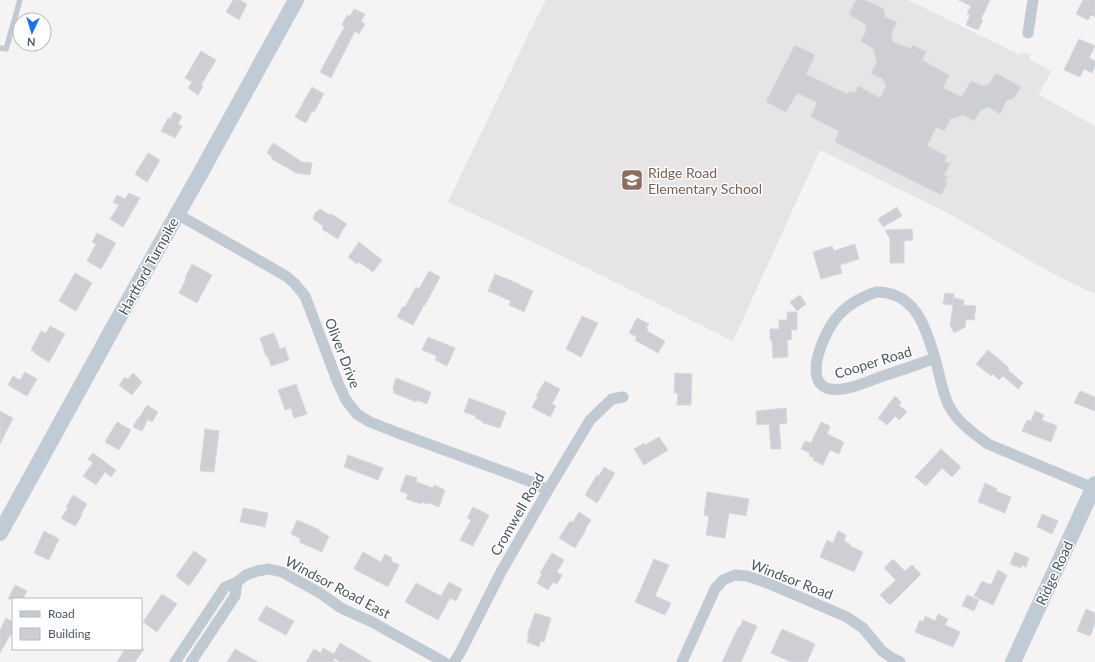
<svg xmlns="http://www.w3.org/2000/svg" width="1095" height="662" font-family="Lato,sans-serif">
<rect width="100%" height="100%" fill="#f5f3f3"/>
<!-- education -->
<path fill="#e6e4e5" d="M546 0H908L1020 55 1021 52 1031 55 1029 59 1051 71 1039 95 1095 126V294L1066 280 1032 262 948 213 820 150 733 341 579 264 448 202 531 29Z"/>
<!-- building -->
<path fill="#cdcfd5" stroke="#d7d9de" d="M233 0H240L247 4 239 20 226 12Z
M856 0H865L884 9 885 17 897 22 891 34 893 42 911 49 913 45 926 52 922 60 949 75 943 88 962 97 971 81 983 86 989 84 996 73 1021 87 1014 98 1006 101 1000 114 988 107 981 110 974 121 963 115 950 119 944 131 936 127 927 146 947 156 944 161 950 164 944 175 948 176 945 182 947 183 941 195 835 142 839 131 811 117 817 102 797 93 786 112 766 102 795 45 815 55 806 74 847 94 851 91 855 93 858 86 880 98 886 87 883 79 871 73 877 62 873 48 861 41 866 31 865 24 849 14Z
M958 0H990L981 19 983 20 978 30 966 25 970 15 967 14 971 6Z
M1083 0H1095V17L1091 15 1088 20 1076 14Z
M354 9 365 14 361 22 365 24 359 34 355 31 331 78 320 72 345 26 342 25 347 15 350 16Z
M1079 39 1095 46 1089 58 1095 61V66L1092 73 1084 69 1080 77 1064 70Z
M201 51 216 60 201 85 203 86 198 95 188 88 192 82 185 78Z
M312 87 324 94 314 112 312 111 306 123 295 117Z
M174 112 182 116 178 124 182 126 175 138 161 131 168 118 170 119Z
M273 143 302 162 312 163 310 175 296 173 272 159V157L267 153Z
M148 153 160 160 147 182 135 174Z
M129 193 140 198 123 227 110 219 119 205 113 202 117 195 125 199Z
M897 207 902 216 883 227 878 219Z
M320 209 329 215 331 214 347 224 342 231 338 239 322 229 323 226 313 219 315 213Z
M912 229 913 240 904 241V263H890V239L885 230Z
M97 233 116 243 101 269 87 261 96 244 92 242Z
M359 242 382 260 373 272 359 262 357 264 348 257Z
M855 244 859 259 840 265 842 273 821 279 813 252 832 246 834 251Z
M192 264 212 275 197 303 179 293 186 279 185 278Z
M429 271 440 277 425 305H424L413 325 397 317 403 306 405 307 416 287 419 289Z
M75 273 92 283 76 311 59 301Z
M495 274 519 284 520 285 533 291 524 312 509 305 511 301 488 291Z
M945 293 954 294 953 305 943 304Z
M800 295 806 304 797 311 790 302Z
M954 298 964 300 963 305 976 306 974 320 966 319 965 327 954 333 950 325Z
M787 312H797V330H791L792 339 787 340 788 357 773 358 772 341 770 340V329H779V320H787Z
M582 316 598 323 581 357 566 349Z
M637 318 649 324 646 328 648 329 647 331 665 341 658 353 635 340 637 337 629 333Z
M50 326 65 334 49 362 34 353 35 352 31 350 41 331 46 333Z
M274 333 280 349 285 347 289 360 271 366 268 357 266 356 260 338Z
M428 337 455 348 447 366 435 360 437 356 422 350Z
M988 350 1009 368 1008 370 1023 383 1018 389 1003 376 999 380 993 374 991 376 976 364Z
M25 372 37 379 27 396 8 385 13 376 20 380Z
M133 373 142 382 132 395 119 385 125 377 128 379Z
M675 373 692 374 691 405H677L678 393H674Z
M396 378 431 392 427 404 417 400 416 402 394 393 393 388Z
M545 381 560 389 552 404 556 406 550 417 532 407 538 397 536 396Z
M296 384 307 414 294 418 291 408 285 410 278 390Z
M1080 391 1095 397V411L1074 403Z
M895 396 901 402 899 405 907 412 899 420 895 416 887 425 878 418Z
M469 398 506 412 500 428 483 423 482 421 475 418 476 416 464 412Z
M147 405 158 412 152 422 148 419 142 431 133 427 138 418H139Z
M786 408 787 423 779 424 781 449H771L769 424 757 425 756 411Z
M0 411 13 418 0 444Z
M1035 411 1044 415 1042 420 1057 426 1051 442 1022 431 1027 420 1031 421Z
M117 422 131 430 119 450 105 442Z
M821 422 830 426 827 434 844 442 839 454 830 450 823 465 813 460 814 458 809 456 810 453 801 449 805 441 811 443Z
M205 429 219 431 214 472 200 471Z
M659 437 668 450 644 465 634 449 644 443 645 445Z
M941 449 961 467 952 477 942 468 926 486 915 477Z
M93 453 116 470 111 477 105 472 96 485 83 476 93 463 88 459Z
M348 455 383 468 378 480 344 467Z
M604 467 615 473 597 503 585 495 597 475 599 476Z
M406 475 417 478 416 482 433 488 434 485 445 490 439 507 429 503 428 504 422 502 421 504 406 499 408 494 400 491Z
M985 483 997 489 996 491 1011 497 1005 513 978 502Z
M707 492 749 499 746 516 729 513 725 538 706 535 709 516 704 515Z
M73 495 87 504 81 514 82 515 75 526 61 518 68 508 66 507Z
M473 507 489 515 473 546 460 540 471 520 467 518Z
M243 508 268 513 265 527 240 522Z
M579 512 591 520 585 529 586 530 575 548 559 538 570 521 573 522Z
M1042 514 1058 521 1052 534 1037 527Z
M297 520 320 530 319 531 329 536 322 552 299 542 301 539 291 534Z
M44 531 59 539 49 560 34 553Z
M838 531 846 535 844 541 850 544V546L863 552 854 572 820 557 827 540 833 543Z
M194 551 207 560 189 586 176 576Z
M363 552 381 562 385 554 392 558 391 561 399 565 388 587 354 569Z
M1015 552 1029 558 1026 567 1022 565 1021 568 1010 564Z
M552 553 564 560 557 572 562 575 557 584 553 582 548 590 537 583 542 574 540 573Z
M654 559 669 565 655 596 671 603 665 615 635 602Z
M893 559 905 571 912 565 921 574 890 605 880 595 896 580 884 568Z
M998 570 1007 575 993 605 974 596 982 581 991 585Z
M449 582 462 589 456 601 450 598 438 620 405 602 416 583 441 596Z
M15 585 27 591 23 599H8Z
M162 594 177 604 157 632 143 622Z
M967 595 979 600 974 611 962 606Z
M266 606 294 621 286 635 258 620Z
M1086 609 1095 613V624L1090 636 1077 631Z
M535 613 551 618 544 642 541 641 539 647 527 642 529 637 527 636Z
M938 614 948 619 945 625 960 632 953 647 915 632 920 620 923 622 925 616 935 621Z
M6 618 13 622V637L10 635 0 653V630Z
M743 620 757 626 741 662H722L739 626 740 627Z
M782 629 815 644 807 662H791L771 653Z
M340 643 372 662H340L334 658 333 660 336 662H306L314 649 321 653 323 648 334 654Z
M125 649H144L135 662H117Z
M235 649 258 662H227Z"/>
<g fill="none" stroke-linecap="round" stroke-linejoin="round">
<!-- lane -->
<path stroke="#c1cad2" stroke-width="5.5" d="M0 48 6 49 20 0"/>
<!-- street -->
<path stroke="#c1cad2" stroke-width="11" d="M1028 33 1033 0
M177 214 286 276 295 284 305 296 338 383 346 400 357 414 370 422 398 433 532 482 548 490
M876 292C916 292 925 327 935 358 917 365 898 371 880 377 866 382 845 392 830 389 800 383 826 328 838 316 848 304 862 297 876 292Z
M935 358C939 373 942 390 948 404 956 421 973 433 988 444L1093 488
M175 662 225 587 237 582 246 575 257 571 269 569 282 572 320 593 341 608 372 622 444 662
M191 662 235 596 237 582
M454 662 460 653 501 572 548 490 590 420 612 399 623 397
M682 662 715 589 723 580 735 575 747 576 765 582 847 617 863 628 882 651 892 658 900 662"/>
<!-- secondary -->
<path stroke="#c1cbd6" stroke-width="16" d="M0 533 118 319 200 174 296 0
M1013 662 1095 484"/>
</g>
<!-- icons -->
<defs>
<g id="school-square" transform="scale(1.15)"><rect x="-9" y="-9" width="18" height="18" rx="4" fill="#8d6e63" stroke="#fff"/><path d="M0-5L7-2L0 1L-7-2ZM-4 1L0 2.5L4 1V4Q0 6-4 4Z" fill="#fff"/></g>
</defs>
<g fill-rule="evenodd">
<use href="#school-square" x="632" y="180"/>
</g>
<g text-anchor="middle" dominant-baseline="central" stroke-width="3" stroke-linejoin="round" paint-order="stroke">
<!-- education labels -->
<g font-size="14" fill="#785e54" stroke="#fff" text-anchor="start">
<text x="648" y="172">Ridge Road<tspan x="648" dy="16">Elementary School</tspan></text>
</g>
<!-- street labels -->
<g font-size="14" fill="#4a5661" stroke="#fff">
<text transform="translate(148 266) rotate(-61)">Hartford Turnpike</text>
<text transform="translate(343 353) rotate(69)">Oliver Drive</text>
<text transform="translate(873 362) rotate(-17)">Cooper Road</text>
<text transform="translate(517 514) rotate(-60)">Cromwell Road</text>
<text transform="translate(1054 573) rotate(-65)">Ridge Road</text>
<text transform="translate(792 579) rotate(21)">Windsor Road</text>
<text transform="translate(338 587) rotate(28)">Windsor Road East</text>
</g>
</g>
<!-- legend -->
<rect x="12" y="598" width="130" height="52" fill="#ffffff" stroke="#b7bbc0"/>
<rect x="20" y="611" width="20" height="6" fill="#c1cbd6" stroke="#b7bbc0"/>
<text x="48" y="618" font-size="12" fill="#4a5661">Road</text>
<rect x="20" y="628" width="20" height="12" fill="#cdcfd5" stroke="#b7bbc0"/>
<text x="48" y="638" font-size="12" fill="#4a5661">Building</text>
<!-- north arrow -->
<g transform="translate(32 32) rotate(184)"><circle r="19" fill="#ffffff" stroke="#b7bbc0"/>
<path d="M0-3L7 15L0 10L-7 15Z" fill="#1a73e8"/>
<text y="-6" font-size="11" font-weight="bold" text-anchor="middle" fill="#4a5661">N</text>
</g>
</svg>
